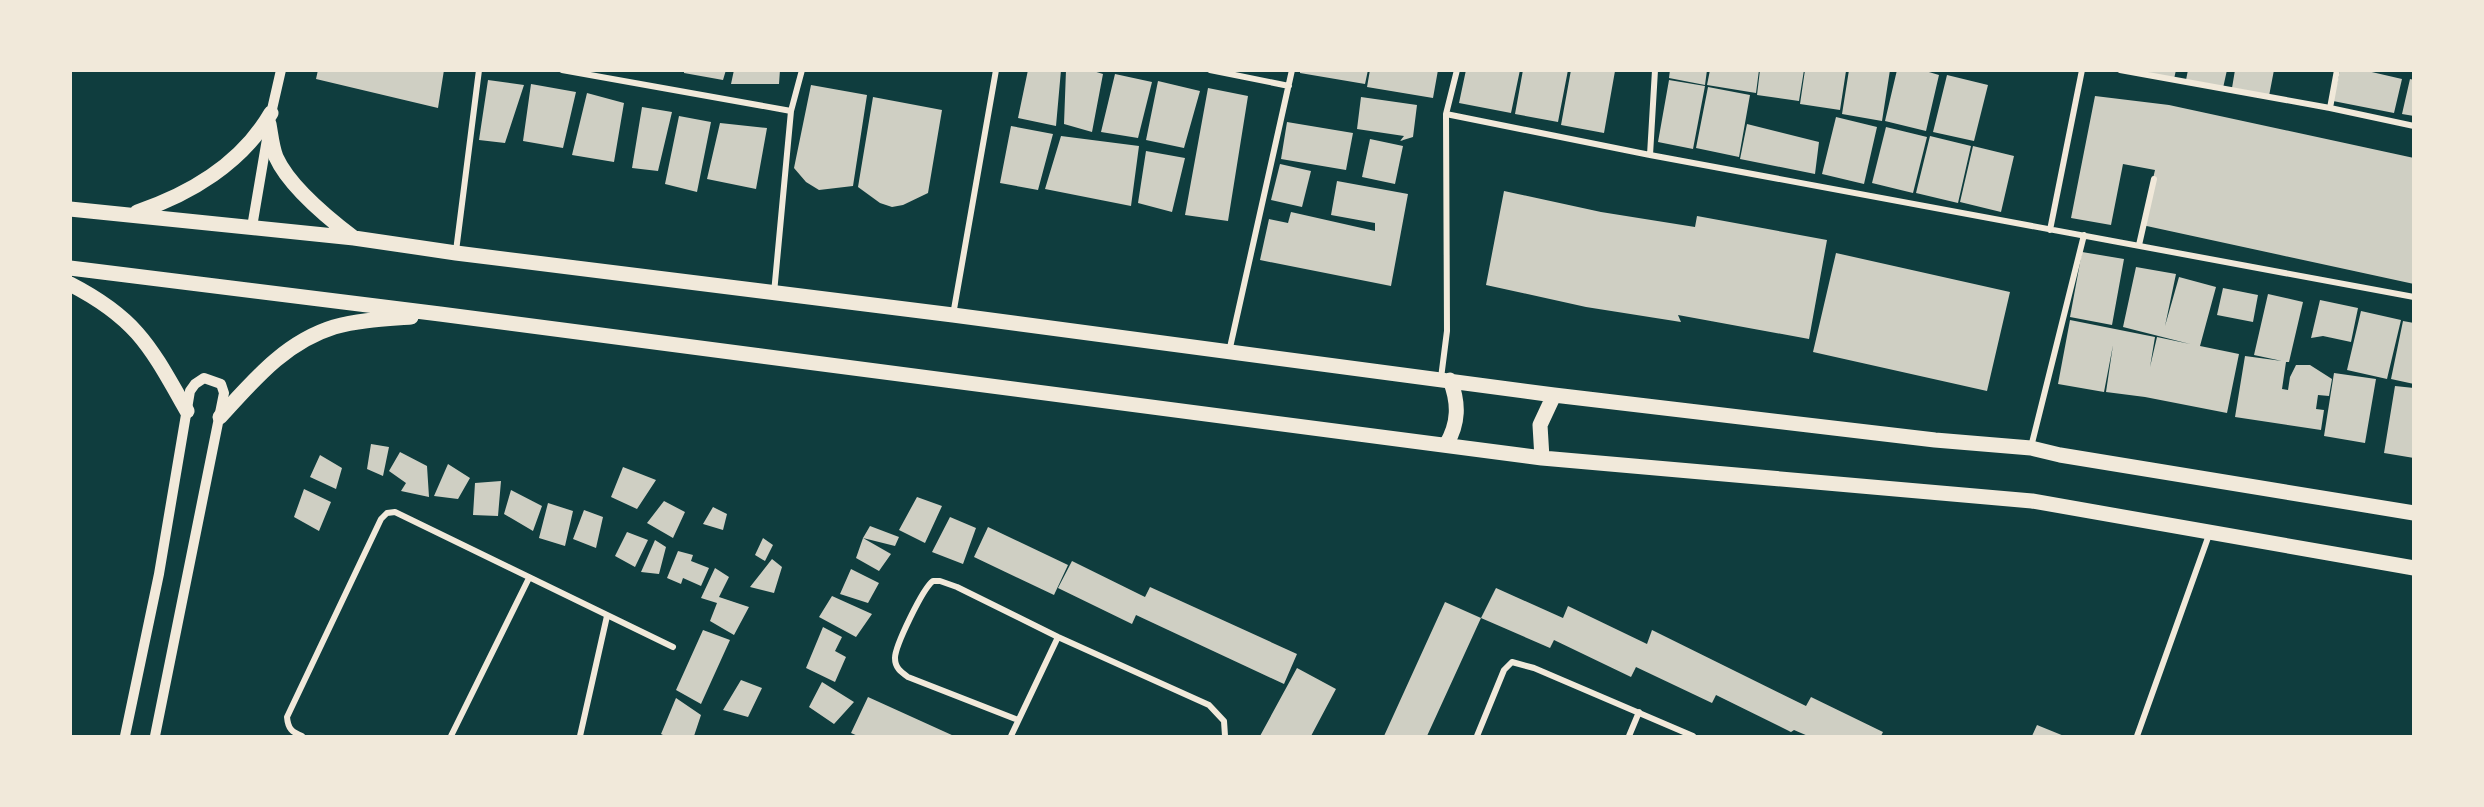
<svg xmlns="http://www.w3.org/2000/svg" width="2484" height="807" font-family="Arial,sans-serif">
<rect width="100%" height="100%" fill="#0f3d3e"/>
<!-- building -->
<path fill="#cfcfc3" d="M318 70H444L438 108 316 79Z
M684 70H726L723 80 684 73Z
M734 70H780L779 84H731Z
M1028 70H1061L1056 126 1018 118Z
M1066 70H1090L1103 74 1092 132 1064 124Z
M1300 70H1368L1365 84 1300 73Z
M1370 70H1438L1433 98 1367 87Z
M1466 70H1520L1511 113 1459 103Z
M1523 70H1568L1558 122 1515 114Z
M1571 70 1615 71 1604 133 1561 125Z
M1670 70H1707L1705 85 1669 78Z
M1710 70H1759L1756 93 1707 85Z
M1760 70H1804L1799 101 1757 95Z
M1805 70 1846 71 1840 110 1800 104Z
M1849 70H1890L1882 121 1842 114Z
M1897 70H1922L1939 75 1926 131 1885 121Z
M2138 70H2176L2174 79Z
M2188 70H2227L2223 88 2186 80Z
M2235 70H2274L2269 96 2232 88Z
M2340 70H2363L2402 79 2394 113 2333 101Z
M1115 74 1152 82 1138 138 1101 132Z
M1947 75 1988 85 1974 141 1933 132Z
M2410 79 2414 80V116L2402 114Z
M488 80 524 85 505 143 479 140Z
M1669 80 1705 86 1693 149 1658 142Z
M1158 81 1200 91 1184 148 1146 140Z
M531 84 576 92 563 148 523 141Z
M811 85 867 95 853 186 819 190 806 182 794 168Z
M1708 87 1750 95 1739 157 1696 148Z
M1208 88 1248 96 1228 221 1185 215Z
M587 93 624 103 614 162 572 155Z
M2095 96 2169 105 2414 158V284L2142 225 2155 170 2123 164 2111 225 2071 218Z
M873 97 942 110 928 193 903 205 892 207 880 203 858 187Z
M1361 97 1417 105 1413 137 1400 141 1404 136 1357 129Z
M642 107 672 112 658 171 632 168Z
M679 116 711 122 697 192 665 184Z
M1836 117 1877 127 1864 184 1822 174Z
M1287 122 1353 133 1346 170 1281 159Z
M720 123 767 128 756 189 707 179Z
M1747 124 1819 142 1815 174 1740 159Z
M1011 126 1053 134 1038 190 1000 183Z
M1886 127 1927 137 1913 193 1872 183Z
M1061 136 1139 146 1131 206 1045 189Z
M1930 136 1971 146 1958 203 1916 193Z
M1370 139 1403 146 1395 184 1362 177Z
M1973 146 2014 156 2001 212 1960 202Z
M1146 151 1185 158 1172 212 1138 203Z
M1280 164 1311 171 1302 207 1271 200Z
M1337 181 1408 194 1391 286 1260 260 1269 219 1288 223 1291 212 1375 231V223L1331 215Z
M1504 191 1601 212 1695 227 1697 216 1827 240 1809 339 1678 315 1681 322 1586 307 1486 285Z
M2082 252 2124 259 2112 325 2070 317Z
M1836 253 2010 292 1987 391 1813 352Z
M2136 267 2176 274 2165 326 2179 277 2216 287 2200 346 2239 354 2227 413 2145 397 2106 392 2113 345 2104 392 2058 384 2070 320 2155 337 2150 367 2157 337 2190 344 2123 327Z
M2223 288 2258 295 2253 322 2217 315Z
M2268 294 2303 302 2289 362H2286L2282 389 2288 390 2290 377 2296 365H2310L2332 379 2329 396 2318 395 2316 409 2324 410 2321 430 2235 417 2245 356 2282 361 2254 355Z
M2320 300 2358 308 2351 342 2323 336 2311 338Z
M2361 311 2401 320 2387 379 2347 370Z
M2403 321 2414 323V384L2391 379Z
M2334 373 2376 379 2365 443 2324 436Z
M2395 386 2414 388V458L2384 453Z
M371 444 389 447 383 476 367 469Z
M400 452 427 466 429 497 401 491 406 483 389 471Z
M320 455 342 468 336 489 310 477Z
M448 464 470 478 458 499 434 496Z
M623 467 656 480 637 509 611 497Z
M501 481 498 516 473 515 475 483Z
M304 489 331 502 319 531 294 517Z
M511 490 542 506 533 531 504 514Z
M917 497 942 506 925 543 899 530Z
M664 501 685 512 673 538 647 523Z
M548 503 573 511 565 546 539 538Z
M713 507 727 514 723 530 703 524Z
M584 510 603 517 596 548 573 539Z
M950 517 976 528 963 564 932 552Z
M870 526 899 537 895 546 863 538 891 554 879 571 856 558 863 538Z
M988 527 1068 565 1054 595 974 557Z
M627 532 648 540 635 567 615 556Z
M763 538 773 545 765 561 755 555Z
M655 540 666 547 659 574 641 572Z
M678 551 693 555 691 561 709 568 701 586 683 578 681 584 667 578Z
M772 559 782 567 774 593 750 587Z
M1072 561 1145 597 1150 587 1297 654 1284 684 1136 615 1132 624 1058 588Z
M715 568 729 577 719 597 749 607 734 635 710 621 717 603 701 598Z
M851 569 879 583 868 603 840 594Z
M1496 588 1563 618 1568 606 1647 644 1652 630 1806 706 1811 697 1883 732 1881 736H1808L1794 730 1791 732 1716 695 1712 703 1636 667 1631 677 1554 640 1550 648 1481 618Z
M832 596 872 614 856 637 819 617Z
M1445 602 1481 618 1427 736H1384Z
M823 627 842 637 835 651 846 657 835 682 806 668Z
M703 630 730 640 701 704 676 690Z
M1297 668 1336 689 1311 736H1260Z
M741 680 762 688 748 717 723 710Z
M822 682 854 702 834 724 809 707Z
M868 697 954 736H858L851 733Z
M676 698 701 715 694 736H665L661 734Z
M2037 725 2064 736H2032Z"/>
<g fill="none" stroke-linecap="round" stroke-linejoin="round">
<!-- minor -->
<path stroke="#f1e9da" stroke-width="6" d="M562 70 791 111
M1210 70 1289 86
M2120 70 2330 108 2414 126
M2330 108 2337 70
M1446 114 1650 155 2414 297
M1650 155 1655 70
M2050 230 2082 70
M2139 245 2154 179
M456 251 479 70
M774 293 791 111 802 70
M953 315 996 70
M1229 352 1292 70
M1441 378 1447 331 1446 114 1457 70
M2031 447 2084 235
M1018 720 908 677C901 672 895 668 895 658 895 646 923 588 933 581H940L957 587 1058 637 1209 705 1224 721 1225 736
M302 736C292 732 288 729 287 717L381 519 387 513 395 512 673 647
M451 736 529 578
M580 736 607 616
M1011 736 1058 637
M1477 736 1504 670 1512 662 1534 668 1693 736
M1629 736 1639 712
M2137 736 2210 532"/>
<!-- tertiary -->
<path stroke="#f1e9da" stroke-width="10" d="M270 118 281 70
M252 227 268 133
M125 736 159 574 190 391 195 384 204 378 221 384 224 393 155 736"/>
<!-- primary -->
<path stroke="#f1e9da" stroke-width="15" d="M269 124C271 135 272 147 276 157 289 186 329 219 354 238
M70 209 354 238 456 253 953 315 1554 395 1935 440 2031 448 2060 455 2414 513
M137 212C190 194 242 163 271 113
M70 268 440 314 1542 458 2032 501 2414 568
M70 284C138 319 151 348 187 411
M220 417C253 381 285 342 334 327 359 320 385 319 411 317
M1446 445C1459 423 1459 403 1450 380
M1542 458 1540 425 1554 395"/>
</g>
<!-- border -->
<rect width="2484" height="807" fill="none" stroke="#f1e9da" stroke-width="144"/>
</svg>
